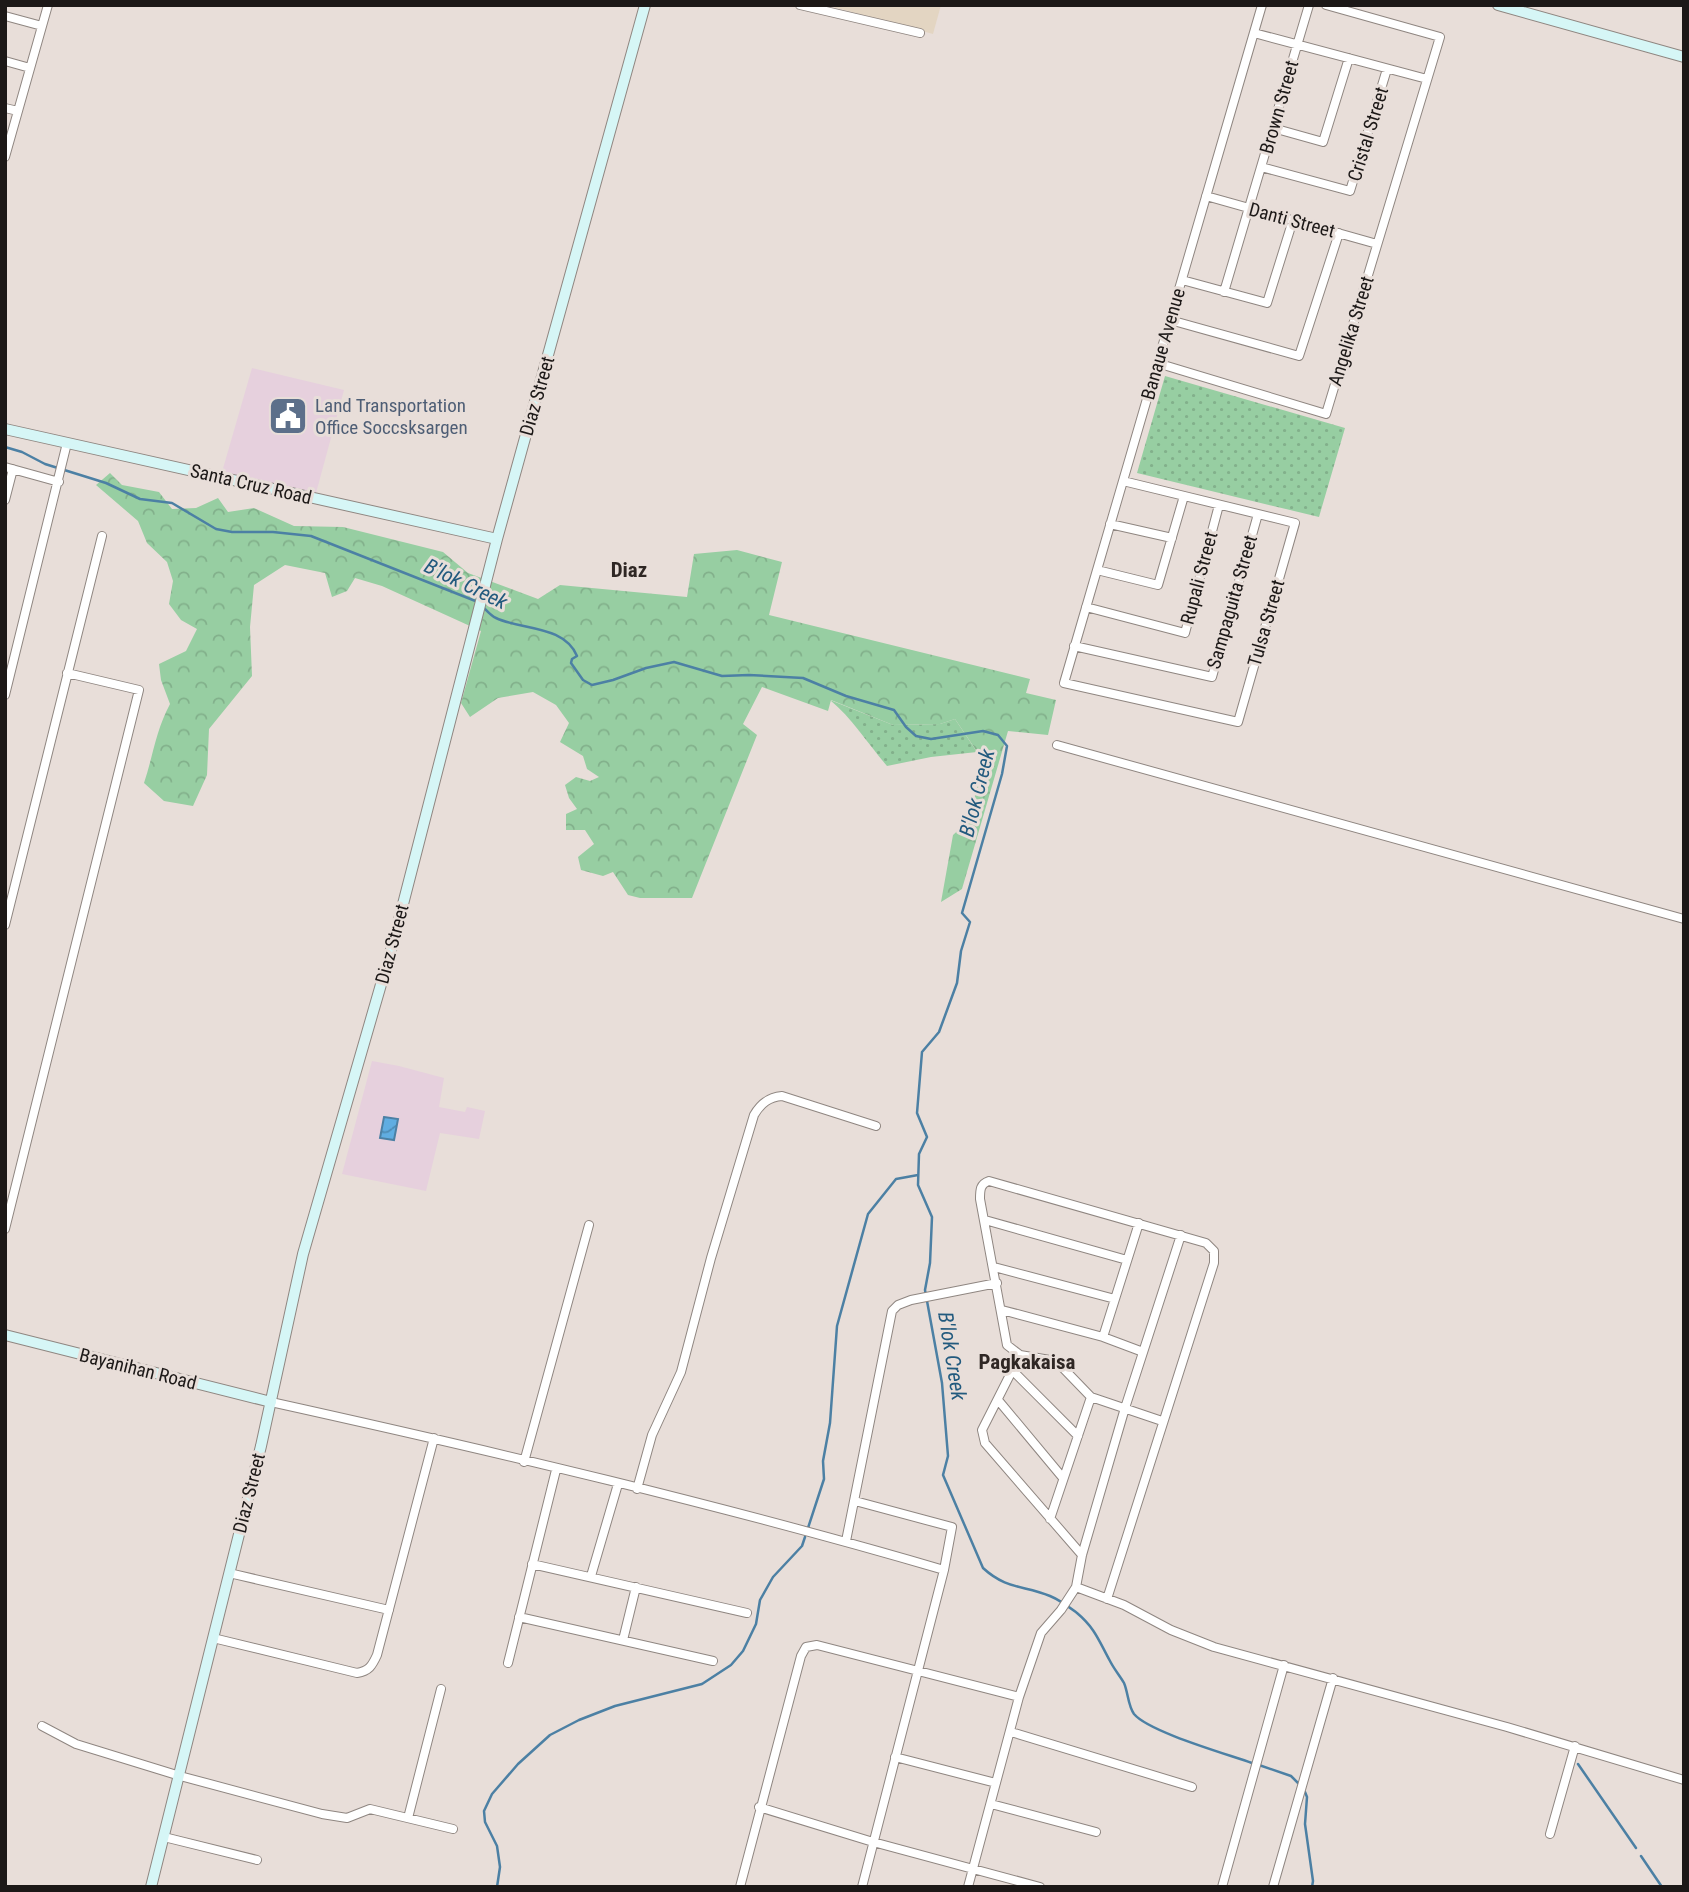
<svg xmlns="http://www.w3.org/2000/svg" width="1689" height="1892" font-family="'Roboto Condensed',sans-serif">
<defs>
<pattern id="grass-dots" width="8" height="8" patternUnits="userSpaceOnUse" patternTransform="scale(1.75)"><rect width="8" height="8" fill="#97cea2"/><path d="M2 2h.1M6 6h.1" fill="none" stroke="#82b08b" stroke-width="1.8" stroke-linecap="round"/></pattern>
<pattern id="forest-crowns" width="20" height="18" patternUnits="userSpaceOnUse" patternTransform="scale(1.75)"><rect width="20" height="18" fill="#97cea2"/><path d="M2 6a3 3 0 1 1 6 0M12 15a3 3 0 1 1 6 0" fill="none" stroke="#82b08b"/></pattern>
<pattern id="water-waves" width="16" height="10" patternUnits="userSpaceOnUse" patternTransform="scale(1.75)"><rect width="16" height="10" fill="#60ade1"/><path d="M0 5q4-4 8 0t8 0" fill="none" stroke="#4e8cb5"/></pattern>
</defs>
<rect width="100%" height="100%" fill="#e8ded9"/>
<!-- commercial -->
<path fill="#e6d0dd" d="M252 368 344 390 316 493 222 472Z
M372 1061 399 1066 444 1078 439 1107 465 1112 467 1107 485 1111 479 1139 440 1133 426 1191 342 1174Z"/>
<!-- education -->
<path fill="#e3d5c2" d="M826 5H941L933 34Z"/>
<!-- grass -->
<path fill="url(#grass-dots)" d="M1165 376 1345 428 1319 517 1137 473Z
M830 700 893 725 940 724 955 719 977 752 931 757 887 766C868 744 852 718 830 700Z"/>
<!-- forest -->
<path fill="url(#forest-crowns)" d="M110 473 122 485 159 492 172 509 196 508 218 498 228 512 254 508 294 526 343 527 443 552 468 573 538 599 560 585 687 597 694 554 737 550 782 562 769 615 1030 679 1026 693 1056 700 1048 735 1008 731 962 889 941 902 953 835 968 821 984 762 955 719 940 724 893 725 831 700 828 711 762 687 743 724 757 735 692 898H640L628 895 613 872 603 876 581 870 578 857 594 844 585 830H566V814L577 809 569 798 565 785 576 777 590 781 599 777 587 769 583 756 560 742 569 723 556 705 533 692 498 698 470 717 461 703 481 631 382 586 355 578 347 591 332 597 325 573 285 565 254 585 250 627 252 676 209 729 207 775 193 806 164 801 144 783C153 756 156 730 170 704L161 680 159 664 186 651 197 629 181 620 169 604 173 581 167 562 147 543 138 521 96 485Z"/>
<!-- water -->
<path fill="url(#water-waves)" stroke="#4c80a4" stroke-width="2" d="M384 1117 398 1119 394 1140 380 1138Z"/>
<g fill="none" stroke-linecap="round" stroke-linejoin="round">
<!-- stream -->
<path stroke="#4c80a4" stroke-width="2.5" d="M5 447 22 452 45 464 106 483 140 499 172 503 216 529 232 532H273L311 536 478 602
M483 607C487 611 491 616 496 618 521 630 564 625 577 656L572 659 571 663 583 680 592 685 613 680 646 668 674 662 722 676 749 675 803 678 846 696 894 710 906 727 916 736 931 739 983 731 998 735 1007 746 1002 774 962 913 970 922 961 951 957 983 939 1032 922 1052 917 1113 927 1137 919 1154 918 1185 932 1217 930 1263 925 1290 942 1383 948 1456 943 1475 983 1568C1007 1590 1024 1585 1050 1596 1060 1600 1069 1607 1077 1613 1095 1628 1099 1641 1110 1661 1114 1669 1120 1676 1124 1683 1128 1692 1128 1706 1134 1714 1149 1732 1227 1754 1252 1763
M808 1528 824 1479 823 1461 830 1423 837 1326 868 1214 896 1179 918 1175
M1578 1764 1636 1848
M1259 1765 1291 1776 1300 1785
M1305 1792 1307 1797 1305 1824 1313 1881 1312 1887
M1641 1856 1662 1887
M497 1887 500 1867 497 1846 485 1822 484 1811 492 1794 518 1764 550 1735 579 1720 615 1706 702 1684 731 1665 743 1651 756 1624 760 1600 773 1577 802 1546 805 1537"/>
<!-- street casing -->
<g stroke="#8f8681" stroke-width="10">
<path id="street" d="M800 5 920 33
M5 16 42 26
M1254 33 1427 79
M5 61 30 68
M5 108 18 111
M1273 128 1323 142 1349 58
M5 157 48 5
M1261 167 1350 191 1387 69
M1206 196 1377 244
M1182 280 1267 303 1293 220
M1224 292 1309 5
M1170 320 1299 356 1339 233
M1157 363 1326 414 1440 37 1326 5
M5 467 59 482
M1123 481 1295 523 1238 722 1064 683C1130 457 1196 231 1262 5
M5 500 13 469
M1110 524 1172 538
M1097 570 1158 585 1184 496
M1086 607 1185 633 1219 505
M1074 646 1212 677 1258 514
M5 695 67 443
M1057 745 1684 919
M5 925 102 536
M985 1220 1127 1260
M5 1229 139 690 67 673
M994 1267 1115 1299
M1002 1310 1103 1337 1143 1352
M1103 1337 1139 1223
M1020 1355 982 1430 985 1443 1082 1555
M1013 1371 1078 1436
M998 1400 1063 1478
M271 1402C497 1452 722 1505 944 1570
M524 1462 589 1225
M637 1489 652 1435 681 1372 711 1258 754 1115C761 1103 769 1097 782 1096L876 1126
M855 1501 952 1527 944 1570 862 1887
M1050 1519 1091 1397
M846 1541 892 1311 898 1305 911 1300 997 1283
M532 1564 747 1613
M229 1573 389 1610
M591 1576 618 1484
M1076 1587 1124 1605 1171 1630 1214 1647 1507 1727 1684 1780
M1107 1599 1214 1263V1251L1206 1243 989 1181C980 1184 980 1190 980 1199L1007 1345 1020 1355 1050 1360 1062 1367 1091 1397 1162 1421
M519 1617 713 1661
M213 1638 357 1673C369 1671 372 1666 377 1655L434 1438
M623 1640 636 1587
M508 1663 556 1470
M42 1726 76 1744 180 1776 322 1814 347 1818 370 1809 453 1829
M1011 1732 1192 1787
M895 1757 996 1783
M991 1804 1096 1832
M759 1807 873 1842 1040 1887
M408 1818 441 1689
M1550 1834 1575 1746
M164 1837 257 1860
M740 1887 801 1656 806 1647 817 1645 1019 1697
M968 1887 1019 1697 1041 1633 1061 1610 1076 1587 1082 1555 1125 1408 1181 1235
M1222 1887 1284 1665
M1273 1887 1333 1678"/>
</g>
<!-- secondary casing -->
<g stroke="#8f8681" stroke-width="12">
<path id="secondary" d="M1498 5 1684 57
M5 429 497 539
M5 1335 271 1402
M151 1887 261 1446 303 1254 393 943 497 539 645 5"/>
</g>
<!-- street -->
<use href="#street" stroke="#fff" stroke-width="8"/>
<!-- secondary -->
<use href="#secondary" stroke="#d6f6f6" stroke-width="10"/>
</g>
<!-- icons -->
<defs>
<g id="civic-square" transform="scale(2.0125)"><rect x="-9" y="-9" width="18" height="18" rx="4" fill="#5c6f8a" stroke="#e8ded9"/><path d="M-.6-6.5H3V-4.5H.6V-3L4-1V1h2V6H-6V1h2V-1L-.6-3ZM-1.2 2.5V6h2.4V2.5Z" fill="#fff"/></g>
</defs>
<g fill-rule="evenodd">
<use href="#civic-square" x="288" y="416"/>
</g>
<g text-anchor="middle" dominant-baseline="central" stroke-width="6" stroke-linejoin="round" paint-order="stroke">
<!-- street labels -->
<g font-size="19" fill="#1c1817" stroke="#e8ded9">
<text transform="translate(1279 107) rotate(-74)">Brown Street</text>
<text transform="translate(1368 134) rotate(-73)">Cristal Street</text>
<text transform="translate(1292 220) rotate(15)">Danti Street</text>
<text transform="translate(1351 331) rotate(-73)">Angelika Street</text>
<text transform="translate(1163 344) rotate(-74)">Banaue Avenue</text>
<text transform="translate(537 396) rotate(-74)">Diaz Street</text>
<text transform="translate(251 484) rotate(13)">Santa Cruz Road</text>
<text transform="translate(1199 578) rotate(-75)">Rupali Street</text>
<text transform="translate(1232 602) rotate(-74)">Sampaguita Street</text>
<text transform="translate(1266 623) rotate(-74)">Tulsa Street</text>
<text transform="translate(392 944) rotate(-75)">Diaz Street</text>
<text transform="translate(138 1369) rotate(14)">Bayanihan Road</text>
<text transform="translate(249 1493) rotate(-76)">Diaz Street</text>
</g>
<!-- service labels -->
<g font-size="19" fill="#4e5e75" stroke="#e8ded9" text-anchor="start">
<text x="315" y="405">Land Transportation<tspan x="315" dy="22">Office Soccsksargen</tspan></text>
</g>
<!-- neighbourhood labels -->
<g font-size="21" font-weight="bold" fill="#2f2724" stroke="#e8ded9">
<text x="629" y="570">Diaz</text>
<text x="1027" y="1362">Pagkakaisa</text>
</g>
<!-- water labels -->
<g font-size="21" font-style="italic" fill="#225a7e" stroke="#e8ded9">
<text transform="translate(466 584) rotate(26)">B'lok Creek</text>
<text transform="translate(977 793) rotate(-76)">B'lok Creek</text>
<text transform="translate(952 1356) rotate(81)">B'lok Creek</text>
</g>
</g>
<!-- border -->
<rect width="1689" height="1892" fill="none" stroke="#1c1817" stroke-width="14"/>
</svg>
